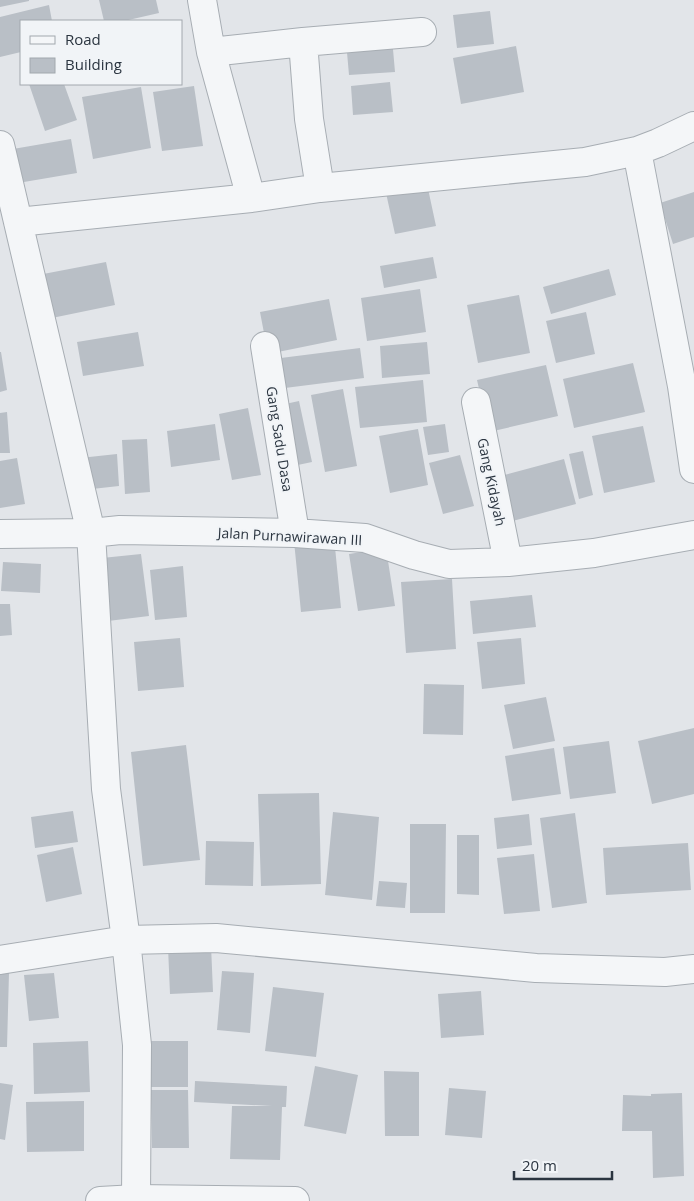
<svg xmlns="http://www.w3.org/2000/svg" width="694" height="1201" font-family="'Open Sans',sans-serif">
<rect width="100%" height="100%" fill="#e2e5e9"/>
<!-- building -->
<path fill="#b9bfc6" d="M0 0H29V1L0 7Z
M99 0H156L159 13 124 21H104Z
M49 5 52 21H21V52L0 57V17Z
M490 11 494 44 457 48 453 15Z
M392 38 395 72 349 75 346 41Z
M516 46 524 92 461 104 453 58Z
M390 82 393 112 353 115 351 86Z
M29 84H64L77 120 45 131Z
M194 86 203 146 162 151 153 92Z
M141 87 151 148 93 159 82 97Z
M71 139 77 173 18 183 13 149Z
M427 184 436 226 395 234 386 193Z
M694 192V237L673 244 660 203Z
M433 257 437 278 384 288 380 266Z
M106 262 115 305 47 319 38 275Z
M609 269 616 295 551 314 543 287Z
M420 289 426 332 367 341 361 298Z
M519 295 530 353 478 363 467 305Z
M329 299 337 340 268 354 260 312Z
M586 312 595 354 556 363 546 321Z
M138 332 144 366 83 376 77 342Z
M427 342 430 374 382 378 380 346Z
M360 348 364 378 269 390 265 360Z
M0 352H1L7 390 0 392Z
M633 363 645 412 574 428 563 379Z
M546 365 558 416 489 432 477 380Z
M423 380 427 422 360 428 355 387Z
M343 389 357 466 325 472 311 395Z
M299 401 312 462 274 470 262 409Z
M248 408 261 475 232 480 219 414Z
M7 412 10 453H0V413Z
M215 424 220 460 171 467 167 431Z
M445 424 449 452 428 455 423 427Z
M643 426 655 482 604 493 592 436Z
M418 429 428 485 390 493 379 436Z
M147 439 150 492 125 494 122 440Z
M583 451 593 495 579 499 569 454Z
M117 454 119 486 83 490 80 458Z
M460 455 474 506 443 514 429 463Z
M17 458 25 504 0 508V461Z
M564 459 576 504 505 523 493 478Z
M334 537 341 608 301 612 294 541Z
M386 548 395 606 358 611 349 554Z
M141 554 149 616 108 621 102 558Z
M3 562 41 564 40 593 1 591Z
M183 566 187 617 155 620 150 570Z
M452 579 456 649 406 653 401 582Z
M532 595 536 627 473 634 470 601Z
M0 604H10L12 635 0 636Z
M180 638 184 687 138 691 134 642Z
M521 638 525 684 482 689 477 642Z
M424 684 464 685 463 735 423 734Z
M546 697 555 741 513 749 504 705Z
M694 728V794L652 804 638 741Z
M609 741 616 793 570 799 563 747Z
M186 745 200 860 143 866 131 752Z
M554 748 561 794 512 801 505 756Z
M319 793 321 884 261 886 258 794Z
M73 811 78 842 35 848 31 817Z
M333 812 379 817 372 900 325 895Z
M575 813 587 903 552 908 540 818Z
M529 814 532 845 497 849 494 818Z
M410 824H446L445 913H410Z
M457 835H479V895L457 894Z
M206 841 254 842 253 886 205 885Z
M688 843 691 890 606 895 603 848Z
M73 847 82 894 46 902 37 855Z
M534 854 540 911 504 914 497 858Z
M379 881 407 883 405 908 376 906Z
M211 945 213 992 170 994 168 947Z
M222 971 254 973 250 1033 217 1030Z
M0 973H9L7 1047H0Z
M54 973 59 1018 29 1021 24 975Z
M273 987 324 993 316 1057 265 1051Z
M481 991 484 1035 441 1038 438 994Z
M88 1041 90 1092 34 1094 33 1043Z
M145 1041H188V1087H145Z
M315 1066 358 1075 346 1134 304 1126Z
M384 1071 419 1072V1136H385Z
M195 1081 287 1086 286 1107H282L280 1160 230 1159 232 1106H272L194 1102Z
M0 1083 13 1085 5 1140 0 1139Z
M449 1088 486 1091 482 1138 445 1135Z
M151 1090H188L189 1148H152Z
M682 1093 684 1176 653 1178 652 1131H622L623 1095 651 1096V1094Z
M84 1101V1151L27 1152 26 1102Z"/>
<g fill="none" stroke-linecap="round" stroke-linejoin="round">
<!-- minor casing -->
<g stroke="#a7adb3" stroke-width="30">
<path id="minor" d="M202 0 211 52 251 198
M211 52 303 42
M0 145 91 533 106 789 126 940 137 1045 136 1199
M637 151 682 386 694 469
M320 188 309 119 303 42 422 32
M18 222 251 198 320 188 585 162 637 151 658 143 694 126
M265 346 295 533
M476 402 508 562
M0 534 91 533 120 530 295 533 365 538 414 555 449 564 508 562 594 553 694 535
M0 960 126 940 216 938 536 968 665 972 694 969"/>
</g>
<!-- tertiary casing -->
<g stroke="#a7adb3" stroke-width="30">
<path id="tertiary" d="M100 1201 136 1199 295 1201"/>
</g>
<!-- minor -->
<use href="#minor" stroke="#f4f6f8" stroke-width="28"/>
<!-- tertiary -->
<use href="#tertiary" stroke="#f4f6f8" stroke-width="28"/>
</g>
<g text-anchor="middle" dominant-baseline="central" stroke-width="4" stroke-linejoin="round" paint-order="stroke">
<!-- street labels -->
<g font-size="14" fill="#2b3540" stroke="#f1f4f7">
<text transform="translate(280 439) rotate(81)">Gang Sadu Dasa</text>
<text transform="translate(492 482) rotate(78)">Gang Kidayah</text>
<text transform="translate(290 536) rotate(3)">Jalan Purnawirawan III</text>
</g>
</g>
<!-- legend -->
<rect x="20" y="20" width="162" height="65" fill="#f1f4f7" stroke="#a2a8ae"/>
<rect x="30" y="36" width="25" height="8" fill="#f4f6f8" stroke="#a2a8ae"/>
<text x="65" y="45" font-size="15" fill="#2b3540">Road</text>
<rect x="30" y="58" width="25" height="15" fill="#b9bfc6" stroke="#a2a8ae"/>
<text x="65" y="70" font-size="15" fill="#2b3540">Building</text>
<!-- scale -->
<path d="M514 1171v8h98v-8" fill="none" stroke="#2b3540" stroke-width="2.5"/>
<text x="522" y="1171" font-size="15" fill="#2b3540" stroke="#f1f4f7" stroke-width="4" paint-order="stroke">20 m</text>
</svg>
